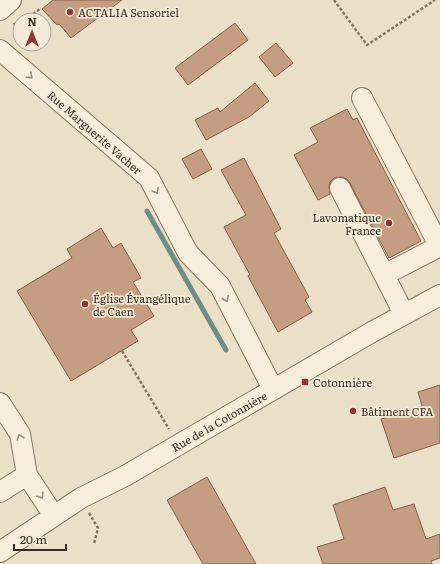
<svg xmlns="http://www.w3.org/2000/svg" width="440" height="564" font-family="Literata,serif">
<rect width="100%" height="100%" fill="#eae0c8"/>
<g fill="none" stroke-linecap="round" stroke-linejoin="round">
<!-- stream -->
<path stroke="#708d85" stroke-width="5" d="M147 211 226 350"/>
</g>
<!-- building -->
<path fill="#c59d82" stroke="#825e47" d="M53 0H122L71 38 59 24 57 25 42 9Z
M235 23 248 40 188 85 175 68Z
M276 43 293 63 275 77 259 57Z
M255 83 269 101 249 117 206 140 195 120 218 108 220 112Z
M347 109 353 120 357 118 421 241 389 258 350 183 347 179 341 177 334 178 330 182 329 187 330 194 318 200 294 155 318 142 310 128Z
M201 149 212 169 193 179 182 159Z
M244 158 281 229 274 233 309 297 305 300 312 312 278 332 248 276 250 275 224 227 246 215 221 170Z
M101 228 113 248 121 243 141 278 133 282 154 316 131 330 138 341 71 381 17 291 72 258 67 249Z
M440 385V443L394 458 381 419 422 406 418 392Z
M207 477 256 564H203L167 500Z
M385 487 393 510 414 504 426 539 440 534V558L431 561 432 564H323L317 547 344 539 333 505Z"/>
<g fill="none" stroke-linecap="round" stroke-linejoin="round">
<!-- minor casing -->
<g stroke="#85735f" stroke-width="22">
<path id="minor" d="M0 10 11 0
M0 50 149 178 188 253 220 286 273 389
M362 98 440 247
M340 188 404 314
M384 275 440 246
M0 403 20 434 27 475 54 516
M0 492 27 475
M0 552 81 498 125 476 372 332 440 295"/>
</g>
<!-- path -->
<path stroke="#85735f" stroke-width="2.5" stroke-dasharray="3 2" stroke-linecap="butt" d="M334 0 367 45 435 0
M25 20 41 8
M14 23 16 27 20 24
M122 351 169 429
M89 513 98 528 94 544"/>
<!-- minor -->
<use href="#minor" stroke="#f6eddb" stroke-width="20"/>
</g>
<!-- one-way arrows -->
<defs><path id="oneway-chevron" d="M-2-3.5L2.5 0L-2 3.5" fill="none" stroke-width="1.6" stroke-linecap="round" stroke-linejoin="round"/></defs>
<g stroke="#968c7e">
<use href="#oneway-chevron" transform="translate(30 76) rotate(41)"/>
<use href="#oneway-chevron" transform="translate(156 191) rotate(62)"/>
<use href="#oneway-chevron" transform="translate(226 299) rotate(63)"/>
<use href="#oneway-chevron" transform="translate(20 437) rotate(-108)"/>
<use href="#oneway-chevron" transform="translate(41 496) rotate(57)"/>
</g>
<!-- markers -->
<g fill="#8e3536" stroke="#f2ead7" stroke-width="1.5">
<circle cx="70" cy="12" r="4"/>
<circle cx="389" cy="223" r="4"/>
<circle cx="85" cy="304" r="4"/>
<rect x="301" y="378" width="8" height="8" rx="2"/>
<circle cx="353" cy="411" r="4"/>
</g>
<g text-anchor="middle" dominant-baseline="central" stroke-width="3.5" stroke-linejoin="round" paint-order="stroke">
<!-- poi labels -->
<g font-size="11" fill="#372b21" stroke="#f2ead7" text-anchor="start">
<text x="78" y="12">ACTALIA Sensoriel</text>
<text x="381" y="217" text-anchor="end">Lavomatique<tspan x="381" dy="13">France</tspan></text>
<text x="93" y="298">Église Évangélique<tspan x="93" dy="13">de Caen</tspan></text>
<text x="313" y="382">Cotonnière</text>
<text x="361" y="411">Bâtiment CFA</text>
</g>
<!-- street labels -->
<g font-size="11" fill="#372b21" stroke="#f2ead7">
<text transform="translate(95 132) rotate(41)">Rue Marguerite Vacher</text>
<text transform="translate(219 421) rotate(-30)">Rue de la Cotonnière</text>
</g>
</g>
<!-- north arrow -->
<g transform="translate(32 32)"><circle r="19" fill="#f2ead7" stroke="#a79e8e"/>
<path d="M0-3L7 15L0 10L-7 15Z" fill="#8e3536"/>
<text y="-6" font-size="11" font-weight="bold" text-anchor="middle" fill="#372b21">N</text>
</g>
<!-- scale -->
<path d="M14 544v6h52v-6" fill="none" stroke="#372b21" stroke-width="2"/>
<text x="20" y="544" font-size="12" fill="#372b21" stroke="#f2ead7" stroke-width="3" paint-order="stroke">20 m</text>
</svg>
